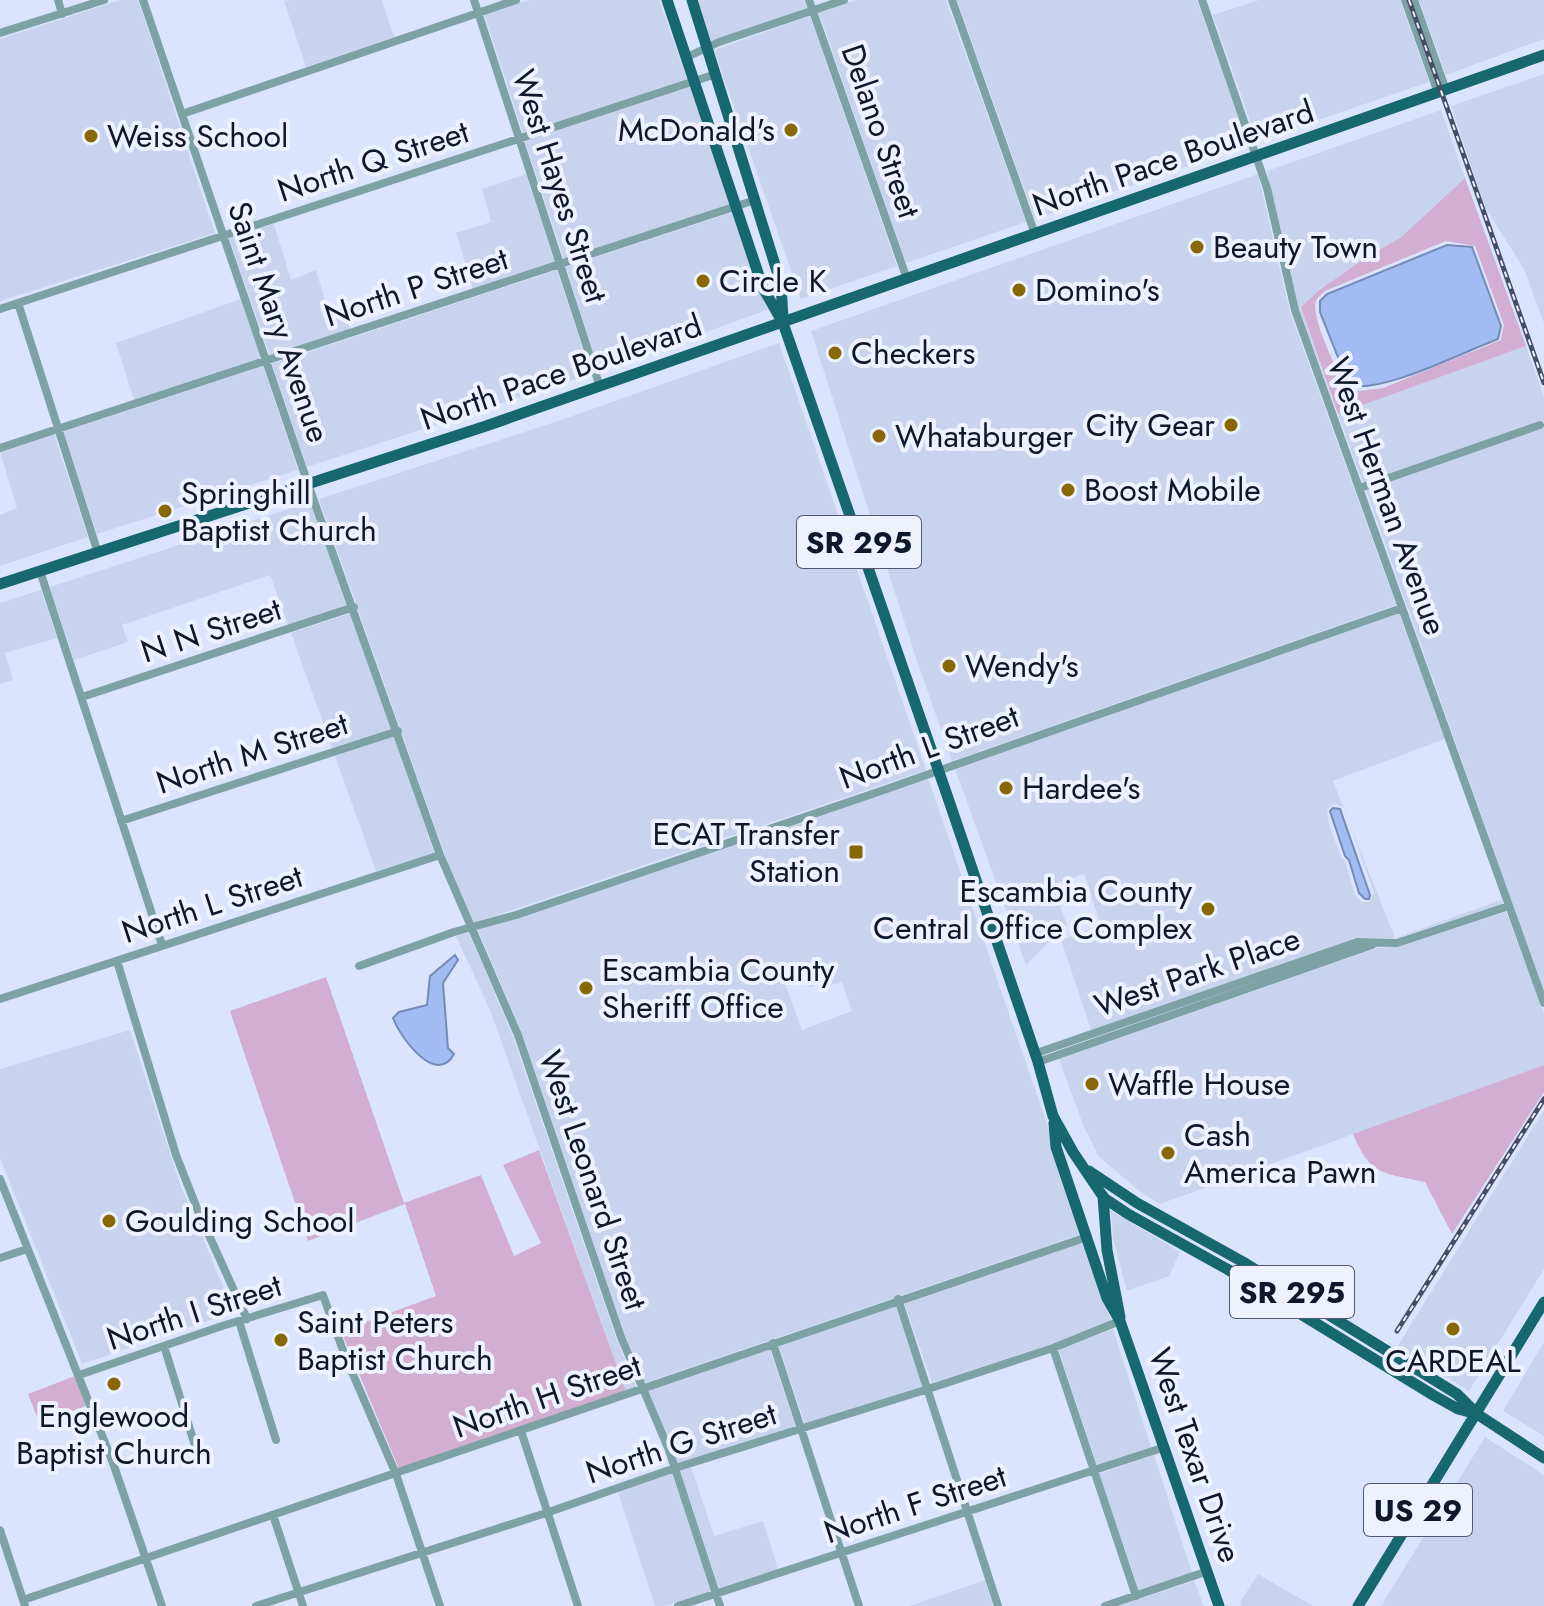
<svg xmlns="http://www.w3.org/2000/svg" width="1544" height="1606" font-family="Jost,sans-serif">
<rect width="100%" height="100%" fill="#dae5fd"/>
<!-- built -->
<path fill="#c8d4ee" fill-rule="evenodd" d="M120 0H138L215 233 0 301V39Z
M289 0H382L394 37 306 67 284 1Z
M529 0H659L687 79 523 133 484 14Z
M697 0H804L807 8 711 42Z
M856 0H946L1026 222 906 263 819 13Z
M957 0H1197L1248 145 1035 219Z
M1259 0H1400L1429 82 1257 141 1213 15Z
M1419 0H1544V39L1446 75Z
M810 16 897 266 801 299 714 50Z
M1544 74V323L1524 269 1485 207 1451 106Z
M690 87 730 204 564 259 525 141Z
M1441 110 1465 178 1400 238 1365 258 1318 291 1301 307 1336 409 1299 309 1267 171Z
M526 174 555 262 424 305 473 288 456 233 491 222 482 189Z
M1258 174 1290 312 1396 605 952 761 916 658 811 331Z
M733 212 767 310 599 371 566 267Z
M274 224 291 280 316 270 330 317 345 312 350 329 270 356 229 238Z
M557 270 591 374 307 467 272 364Z
M241 299 261 359 134 400 116 343Z
M779 343 926 770 474 923 453 878 319 499 561 420Z
M1526 346 1544 397V423L1542 420 1363 483 1338 414Z
M263 366 298 470 97 534 63 432Z
M1544 428V992L1366 490Z
M54 434 88 537 0 566V515L17 508 0 452Z
M310 502 348 605 288 625 270 575 122 625 128 642 74 660 50 587Z
M41 590 57 638 5 653 13 680 0 684V603Z
M351 613 392 729 332 748 291 633Z
M1399 613 1445 739 1333 781 1395 938 1501 900 1503 904 1397 938H1355L1091 1030 1061 940 1096 927 1100 923 1084 874 1053 885 1067 925 1026 965 955 769ZM1334 804 1344 807 1374 893 1369 902H1362L1355 895 1345 861 1341 857 1329 824 1327 809Z
M395 736 434 853 376 871 335 756Z
M928 778 1050 1133 1081 1234 644 1383 625 1335 522 1033 478 930ZM803 970 809 987 823 983 825 987 842 982 852 1011 802 1030 783 978Z
M1506 912 1544 1013V1065L1160 1204 1142 1193 1099 1157 1083 1125 1059 1059 1377 948 1399 946Z
M469 933 513 1037 616 1338 636 1387 626 1391 490 1010 456 936Z
M130 1030 180 1184 234 1312 82 1364 0 1158V1069Z
M1544 1110V1269L1469 1391 1397 1347Z
M1111 1211 1180 1252 1169 1276 1127 1291 1113 1239Z
M1083 1242 1111 1321 1051 1344 932 1383 904 1302Z
M895 1305 923 1386 805 1424 779 1346Z
M1113 1329 1151 1447 1097 1466 1059 1350Z
M1544 1342V1436L1503 1411Z
M770 1349 796 1427 678 1463 648 1391Z
M1485 1437 1544 1475V1606H1381Z
M1154 1455 1192 1573 1139 1590 1099 1474Z
M691 1467 714 1536 763 1521 778 1569 719 1588 680 1470Z
M672 1473 711 1591 665 1606H655L618 1492Z
M1258 1574 1313 1606H1241L1240 1602Z
M985 1580 993 1606H910Z
M1194 1581 1204 1606H1119L1133 1601Z"/>
<!-- green -->
<path fill="#d2afd2" fill-rule="evenodd" d="M1465 178 1526 346 1338 414 1301 307 1318 291 1365 258 1400 238ZM1446 241 1475 246 1504 325 1501 340 1383 388 1360 391 1348 388C1338 375 1310 315 1316 301 1317 298 1323 293 1325 291Z
M326 977 404 1203 481 1175 514 1256 541 1243 503 1165 539 1150 626 1391 399 1469 341 1331 436 1296 405 1204 308 1241 230 1011Z
M1544 1065V1092L1452 1234 1425 1182C1384 1173 1370 1176 1353 1134Z
M75 1376 86 1406 40 1424 28 1394Z"/>
<!-- water -->
<path fill="#a2bbf3" stroke="#768ab7" stroke-width="2" d="M1447 245 1472 247 1501 326 1498 339C1463 352 1382 394 1349 385L1320 312V301L1327 294Z
M1333 808 1340 809 1370 895 1369 899H1365L1359 893 1349 860 1345 856 1330 811Z
M455 955 458 960 443 983 448 1048 454 1054C436 1087 400 1037 393 1018L399 1012 427 1005 430 976Z"/>
<g fill="none" stroke-linecap="round" stroke-linejoin="round">
<!-- minor -->
<path stroke="#7da1a5" stroke-width="8" d="M58 0 62 14
M143 0 308 484 440 855 518 1035 621 1337 669 1450 720 1606
M474 0 600 387
M809 0 907 279
M952 0 1035 234
M1202 0 1267 188 1295 310 1544 1003
M1405 0 1438 93
M1414 0 1446 90
M0 33 104 0
M687 57 719 42 844 0
M182 114 516 0
M18 303 98 553
M0 309 716 74
M0 448 755 200
M1360 488 1540 425
M40 571 162 945
M82 697 354 607
M121 821 398 731
M117 961 176 1155 198 1211 247 1319
M359 966 454 932 516 915 878 792 1402 608
M0 999 440 855
M1034 1054 1357 942 1397 943 1509 906
M1038 1062 1372 945
M0 1179 113 1463 162 1606
M0 1258 27 1249
M898 1299 998 1606
M239 1321 276 1440
M773 1343 859 1606
M164 1346 197 1452
M1053 1348 1136 1596
M79 1375 222 1326 323 1295 345 1356 396 1474 440 1606
M521 1431 578 1606
M273 1515 303 1606
M0 1530 25 1606
M23 1600 1087 1237
M256 1606 546 1513 675 1468 928 1389 1053 1348 1120 1321
M678 1606 1165 1447
M1105 1606 1208 1571"/>
<!-- major -->
<path stroke="#166770" stroke-width="11" d="M667 0 763 288 783 323 947 795 1038 1062 1053 1116 1073 1152 1104 1198 1128 1214 1227 1269 1433 1395 1458 1409 1477 1414
M692 0 781 284 783 318
M0 584 486 426 1544 55
M1054 1123 1056 1147 1107 1298 1120 1321 1219 1606
M1089 1171 1137 1203 1243 1262 1457 1394 1477 1414 1544 1458
M1103 1196 1107 1250 1120 1317
M1358 1606 1544 1302"/>
<!-- rail casing -->
<g stroke="#454e64" stroke-width="5">
<path id="rail" d="M1409 0 1544 383
M1397 1331 1544 1099"/>
</g>
<!-- rail -->
<use href="#rail" stroke="#edf2fe" stroke-width="2" stroke-dasharray="6" stroke-linecap="butt"/>
</g>
<!-- markers -->
<g fill="#886804" stroke="#edf2fe" stroke-width="3">
<circle cx="791" cy="130" r="8"/>
<circle cx="91" cy="136" r="8"/>
<circle cx="1197" cy="247" r="8"/>
<circle cx="703" cy="281" r="8"/>
<circle cx="1019" cy="290" r="8"/>
<circle cx="835" cy="353" r="8"/>
<circle cx="1231" cy="425" r="8"/>
<circle cx="879" cy="436" r="8"/>
<circle cx="1068" cy="490" r="8"/>
<circle cx="165" cy="511" r="8"/>
<circle cx="949" cy="666" r="8"/>
<circle cx="1006" cy="788" r="8"/>
<rect x="848" y="844" width="16" height="16" rx="4"/>
<circle cx="1208" cy="909" r="8"/>
<circle cx="586" cy="988" r="8"/>
<circle cx="1092" cy="1084" r="8"/>
<circle cx="1168" cy="1153" r="8"/>
<circle cx="109" cy="1221" r="8"/>
<circle cx="1453" cy="1329" r="8"/>
<circle cx="281" cy="1340" r="8"/>
<circle cx="114" cy="1384" r="8"/>
</g>
<g text-anchor="middle" dominant-baseline="central" stroke-width="8" stroke-linejoin="round" paint-order="stroke">
<!-- shield labels -->
<g fill="#edf2fe" stroke="#52596b" stroke-width="2">
<rect x="797" y="516" width="124" height="52" rx="6"/>
<rect x="1230" y="1266" width="124" height="52" rx="6"/>
<rect x="1364" y="1484" width="108" height="52" rx="6"/>
</g>
<g font-size="30" font-weight="bold" fill="#0f172c">
<text x="859" y="542">SR 295</text>
<text x="1292" y="1292">SR 295</text>
<text x="1418" y="1510">US 29</text>
</g>
<!-- poi labels -->
<g font-size="32" fill="#0f172c" stroke="#edf2fe" text-anchor="start">
<text x="775" y="130" text-anchor="end">McDonald's</text>
<text x="107" y="136">Weiss School</text>
<text x="1213" y="247">Beauty Town</text>
<text x="719" y="281">Circle K</text>
<text x="1035" y="290">Domino's</text>
<text x="851" y="353">Checkers</text>
<text x="1215" y="425" text-anchor="end">City Gear</text>
<text x="895" y="436">Whataburger</text>
<text x="1084" y="490">Boost Mobile</text>
<text x="181" y="493">Springhill<tspan x="181" dy="37">Baptist Church</tspan></text>
<text x="965" y="666">Wendy's</text>
<text x="1022" y="788">Hardee's</text>
<text x="840" y="834" text-anchor="end">ECAT Transfer<tspan x="840" dy="37">Station</tspan></text>
<text x="1192" y="891" text-anchor="end">Escambia County<tspan x="1192" dy="37">Central Office Complex</tspan></text>
<text x="602" y="970">Escambia County<tspan x="602" dy="37">Sheriff Office</tspan></text>
<text x="1108" y="1084">Waffle House</text>
<text x="1184" y="1135">Cash<tspan x="1184" dy="37">America Pawn</tspan></text>
<text x="125" y="1221">Goulding School</text>
<text x="297" y="1322">Saint Peters<tspan x="297" dy="37">Baptist Church</tspan></text>
<text x="1453" y="1361" text-anchor="middle">CARDEAL</text>
<text x="114" y="1416" text-anchor="middle">Englewood<tspan x="114" dy="37">Baptist Church</tspan></text>
</g>
<!-- street labels -->
<g font-size="32" fill="#0f172c" stroke="#edf2fe">
<text transform="translate(881 131) rotate(71)">Delano Street</text>
<text transform="translate(1173 158) rotate(-19)">North Pace Boulevard</text>
<text transform="translate(373 161) rotate(-18)">North Q Street</text>
<text transform="translate(560 186) rotate(72)">West Hayes Street</text>
<text transform="translate(416 287) rotate(-18)">North P Street</text>
<text transform="translate(279 322) rotate(71)">Saint Mary Avenue</text>
<text transform="translate(561 372) rotate(-19)">North Pace Boulevard</text>
<text transform="translate(1387 496) rotate(70)">West Herman Avenue</text>
<text transform="translate(211 630) rotate(-18)">N N Street</text>
<text transform="translate(929 747) rotate(-20)">North L Street</text>
<text transform="translate(252 753) rotate(-18)">North M Street</text>
<text transform="translate(212 904) rotate(-18)">North L Street</text>
<text transform="translate(1197 972) rotate(-19)">West Park Place</text>
<text transform="translate(593 1180) rotate(71)">West Leonard Street</text>
<text transform="translate(194 1312) rotate(-18)">North I Street</text>
<text transform="translate(547 1396) rotate(-19)">North H Street</text>
<text transform="translate(681 1443) rotate(-18)">North G Street</text>
<text transform="translate(1195 1455) rotate(71)">West Texar Drive</text>
<text transform="translate(915 1504) rotate(-18)">North F Street</text>
</g>
</g>
</svg>
